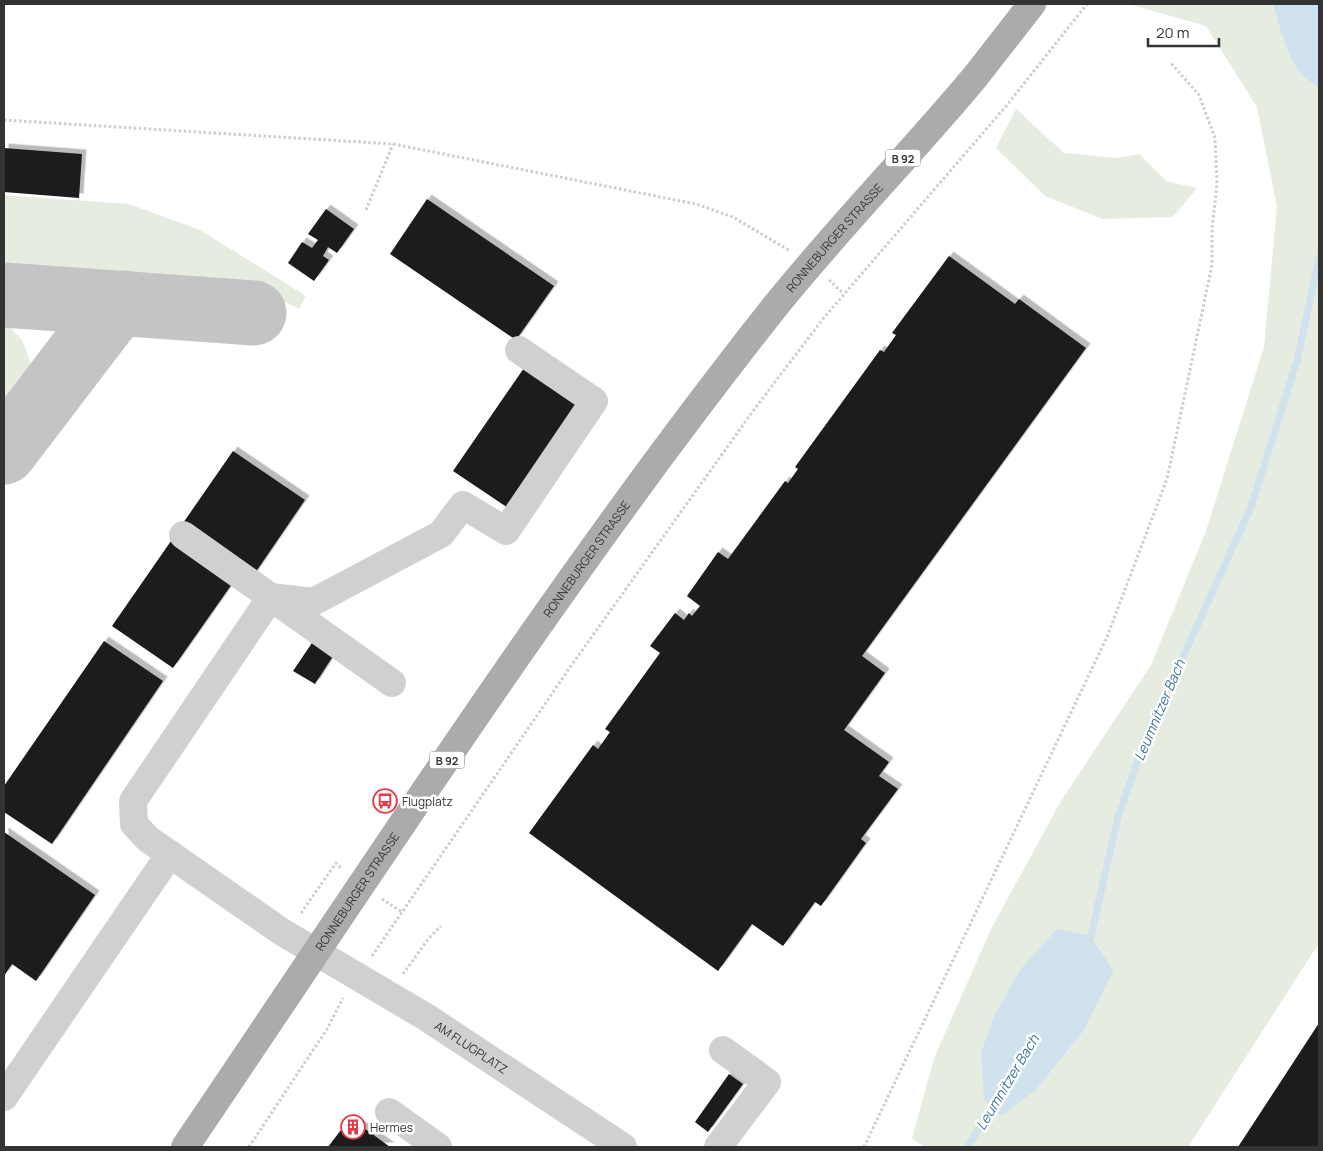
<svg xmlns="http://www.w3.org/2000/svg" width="1323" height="1151" font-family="Manrope,sans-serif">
<defs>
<filter id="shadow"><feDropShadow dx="4.5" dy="-4.5" stdDeviation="0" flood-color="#0004"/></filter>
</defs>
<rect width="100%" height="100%" fill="#fff"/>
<!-- green -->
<path fill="#e6ecdf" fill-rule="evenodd" d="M1129 4H1273C1281 32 1289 74 1319 87V943L1188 1147H925L912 1139 934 1058 992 927 1061 801 1151 665 1206 531 1264 347 1277 207 1257 107 1206 26ZM1091 936 1114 971 1085 1029 1036 1090 981 1052 993 1018 1019 971Z
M1016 109 1064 153 1117 158 1139 154 1166 181 1197 188 1173 217 1103 219 1045 196 996 148Z
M4 195 129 204 200 230 306 296 299 309 256 288 4 274Z
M4 321 22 340 31 364 26 391 4 422Z"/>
<!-- water -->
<path fill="#cfe2ee" d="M1273 4H1319V87C1289 74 1281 32 1273 4Z
M1057 929 1091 936 1114 971 1085 1029 1036 1090 1001 1116 984 1099 981 1052 993 1018 1019 971Z"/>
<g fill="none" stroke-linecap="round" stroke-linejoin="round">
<!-- stream -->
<path stroke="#cfe2ee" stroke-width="7" d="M1087 942 1091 936 1118 817 1153 717 1177 670 1251 507 1297 361 1319 258
M967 1147 997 1102"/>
<!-- taxiway -->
<path stroke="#c4c4c4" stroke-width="65" d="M4 295 254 313
M4 452 110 313 116 306 125 303"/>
</g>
<!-- building -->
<path fill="#1a1a1a" filter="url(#shadow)" d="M4 148 82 154 79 198 4 192Z
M427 199 554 286 516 340 390 254Z
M326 209 354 229 337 253 328 247 323 256 329 260 314 281 288 263 302 242 312 248 318 240 308 234Z
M949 256 1015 304 1019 299 1086 348 862 656 885 673 844 730 889 762 879 776 898 789 861 839 866 843 821 906 815 902 783 946 752 924 718 971 529 833 593 745 598 749 610 732 605 729 660 653 650 646 675 613 684 620 689 613 692 616 700 606 687 596 718 552 728 559 785 481 788 483 798 469 795 467 880 350 884 352 896 335 892 333Z
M524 368 581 407 511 510 453 471Z
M233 451 305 500 253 576 181 526Z
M171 541 232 584 173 668 112 626Z
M316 637 337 650 315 684 293 671Z
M104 641 163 681 52 844 4 812V786Z
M4 832 95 895 36 981 12 964 4 976Z
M1319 1023V1147H1238Z
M729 1074 743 1084 708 1132 695 1122Z
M350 1118 375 1136 390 1147H328Z"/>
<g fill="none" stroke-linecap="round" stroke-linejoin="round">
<!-- path -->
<path stroke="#cdcdcd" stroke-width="3" stroke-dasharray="2.5 2.5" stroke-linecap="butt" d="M4 120 393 144 696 204 733 217 790 251
M366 210 393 144
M829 280 844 294
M382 899 402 912
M301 913 336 863 341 868
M372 956 573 663 753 411 822 320 1007 105 1087 4
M403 974 429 938 441 926
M249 1147 327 1029 343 998
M864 1147 1107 637 1167 479 1212 265V229L1217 184 1215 138 1199 95 1170 62"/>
<!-- minor -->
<g stroke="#d0d0d0" stroke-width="28">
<path id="s1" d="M519 350 594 401 506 531 463 505 441 534 313 602 271 597 133 801 134 824 148 839 282 932 426 1017 623 1147"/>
<path d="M183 535 392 683"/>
<path d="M4 1097 170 854"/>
<path d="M389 1112 438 1147"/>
<path d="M718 1147 767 1082 723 1050"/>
</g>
<!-- major -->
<path stroke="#ababab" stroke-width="28" id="s2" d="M185 1147C376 865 561 577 773 309 837 229 909 156 975 77 994 53 1013 28 1032 4"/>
</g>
<!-- icons -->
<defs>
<g id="bus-ring" transform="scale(1.25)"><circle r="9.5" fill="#fff" stroke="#e63946" stroke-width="1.5"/><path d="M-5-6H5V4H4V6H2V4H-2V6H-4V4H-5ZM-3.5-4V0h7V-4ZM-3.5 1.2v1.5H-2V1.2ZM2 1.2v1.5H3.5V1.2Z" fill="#e63946"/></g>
<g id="building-ring" transform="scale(1.25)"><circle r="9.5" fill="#fff" stroke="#e63946" stroke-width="1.5"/><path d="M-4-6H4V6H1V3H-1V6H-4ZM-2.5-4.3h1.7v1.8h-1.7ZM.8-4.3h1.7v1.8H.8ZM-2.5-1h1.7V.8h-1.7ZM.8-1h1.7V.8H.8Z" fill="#e63946"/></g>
</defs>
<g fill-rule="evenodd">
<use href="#bus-ring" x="385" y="801"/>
<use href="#building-ring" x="353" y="1127"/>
</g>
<g text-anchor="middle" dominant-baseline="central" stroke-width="5" stroke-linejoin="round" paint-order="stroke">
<!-- shield labels -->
<g fill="#fff" stroke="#707070" stroke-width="1">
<rect x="885.5" y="149.5" width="35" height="17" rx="4"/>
<rect x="429.5" y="751.5" width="35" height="17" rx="4"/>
</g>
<g font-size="11" font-weight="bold" fill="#333">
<text x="903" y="158">B 92</text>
<text x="447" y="760">B 92</text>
</g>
<!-- street labels -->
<g font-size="12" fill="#333" stroke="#fff">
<text stroke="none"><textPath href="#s2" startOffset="1118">RONNEBURGER STRASSE</textPath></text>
<text stroke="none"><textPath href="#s2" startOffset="712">RONNEBURGER STRASSE</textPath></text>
<text stroke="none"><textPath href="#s2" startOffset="308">RONNEBURGER STRASSE</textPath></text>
<text stroke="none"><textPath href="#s1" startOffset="1196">AM FLUGPLATZ</textPath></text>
</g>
<!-- poi labels -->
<g font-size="12" fill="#333" stroke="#fff" text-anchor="start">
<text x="402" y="801">Flugplatz</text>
<text x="370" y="1127">Hermes</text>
</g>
<!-- water labels -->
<g font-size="14" font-style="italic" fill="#3f7597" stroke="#fff">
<text transform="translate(1159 710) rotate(-67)">Leumnitzer Bach</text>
<text transform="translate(1007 1082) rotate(-59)">Leumnitzer Bach</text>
</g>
</g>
<!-- border -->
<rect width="1323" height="1151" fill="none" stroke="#333333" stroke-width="10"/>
<!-- scale -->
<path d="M1148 38v8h71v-8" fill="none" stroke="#333333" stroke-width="2.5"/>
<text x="1156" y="38" font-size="15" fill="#333333" stroke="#ffffff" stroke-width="4" paint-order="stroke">20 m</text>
</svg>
